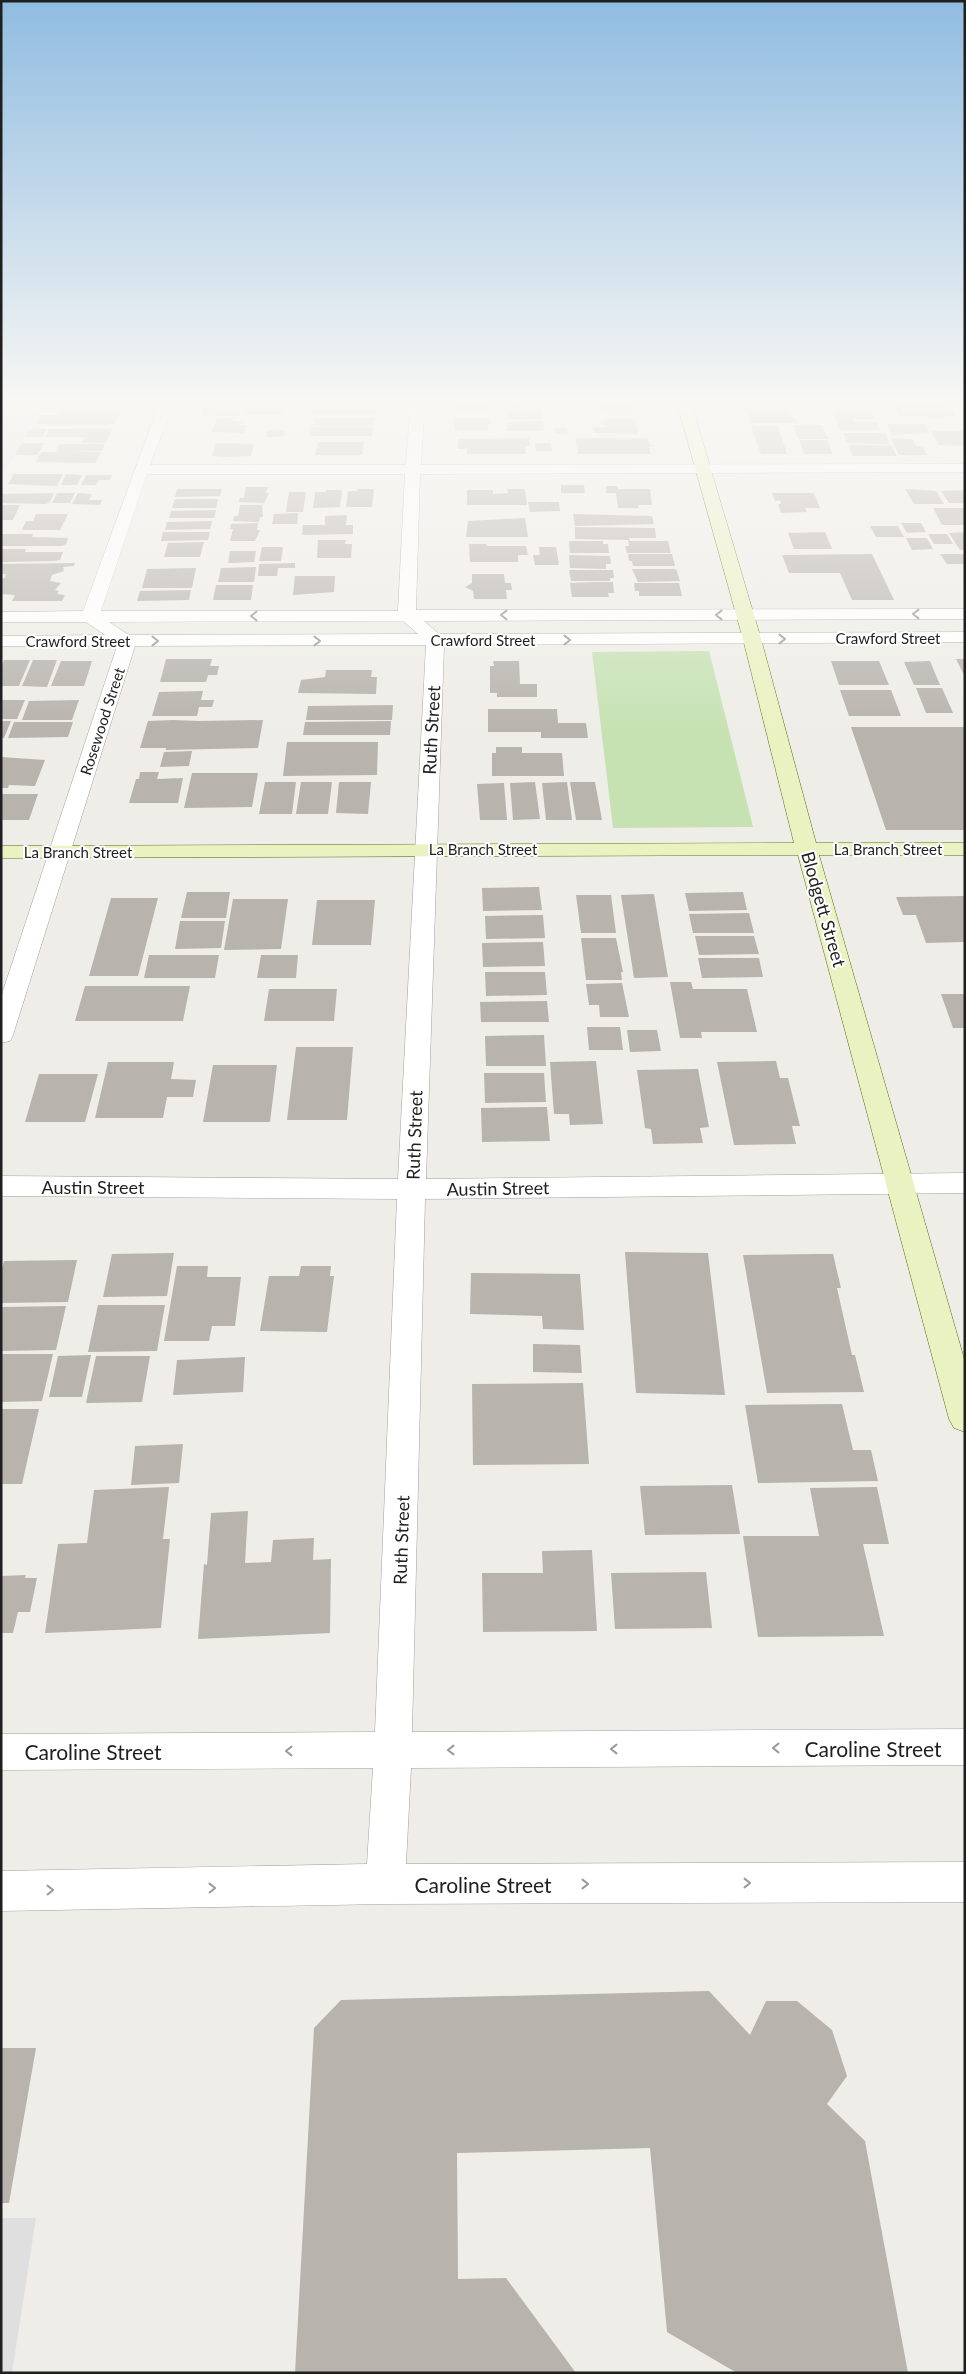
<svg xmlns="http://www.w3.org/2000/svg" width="966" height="2374" font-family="Lato,sans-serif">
<rect width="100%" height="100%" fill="#efede7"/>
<!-- commercial -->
<path fill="#eddbd8" d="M1 399H156L150 406 1 408Z"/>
<!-- grass -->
<path fill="#c6e2b3" d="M709 651 753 827 613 828 592 652Z"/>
<!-- parking -->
<path fill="#dfdfdf" d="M1 410H41L1 478Z
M1 2218H36L12 2373H1Z"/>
<!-- building -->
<path fill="#b8b3ad" d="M454 399 488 400 491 411H455Z
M506 399H541L542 407 507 408Z
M598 399H630L633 412H601Z
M749 399H803L805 402H750Z
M904 399H947L949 402H906Z
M894 404H948L955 416 930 418 929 416H900Z
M242 406 239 416 201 415 203 407Z
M248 407H284L282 415H245Z
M314 407H377L376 414 312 413Z
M745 407 789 409 797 423H750Z
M59 408H80L78 412H120L115 424 106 425 35 424 39 415H56Z
M507 410H542L543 419H508Z
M846 411H871L875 419H853L854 422H876L880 430H840L833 412Z
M218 418H234L233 421H242L240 425H246L244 433 211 432Z
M315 418H375L374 426H313Z
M454 418H490V424H488V430H455Z
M604 419H635L638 434 594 433 593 427H606L605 425H601L600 421Z
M543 421 544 431H507V422Z
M887 424H925L929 433 892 435Z
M793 425H822L828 439H798Z
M751 426H778L787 454H761Z
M312 427H373L372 436H310Z
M555 428H567L568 434H556Z
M30 429H47L42 437H25Z
M49 429H112L106 443H82L84 437H45Z
M267 430H285L284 436 267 437Z
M931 431H963L965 446 939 445Z
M843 433H885L890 444 847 443Z
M529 438 530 446H525L526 454H467V449H458V439Z
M575 438H647L652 447H649L651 454H578Z
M891 438 912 439 916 446H923L927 455H899Z
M799 440H827L833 454H804Z
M318 442H364L362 455H315Z
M22 443H44L38 455H15Z
M216 443 254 444 251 456 226 457 212 456Z
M535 443H551L552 451H536Z
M59 444H105L102 451H65L101 452 95 463 36 462 41 452H60L56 451Z
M848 445H891L897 456H853Z
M14 474H63L57 486 8 484Z
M66 474 82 475 77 485H61Z
M86 475H112L110 480H99L96 485H81Z
M561 485H584L585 493H561Z
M606 486H617L618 489H650L652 505H638L639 508H618L616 493H606Z
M246 487H268L266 493H269L264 503 239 502 240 498H244Z
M177 489H222L220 496 175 497Z
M357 489H374L372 507H346L348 491H357Z
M507 489H525L527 505H467V490H493V494L508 493Z
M905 489 936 491 944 504H914Z
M326 490H342L340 507 313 508 315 492H326Z
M965 490V503H949L941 491Z
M289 492H306L303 512H286Z
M54 493 50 502 46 504 1 503V494Z
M57 493H75L70 503H52Z
M78 493 92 494 89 500H102L100 505 72 504Z
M772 493H814L820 508H805L807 512 781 513 778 504H781L780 500 775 501Z
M175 499H218L216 508H172Z
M528 502H559L560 511 530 512Z
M1 505H20L13 520H1Z
M240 505H262L263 517H260L259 522 233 521 234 516H238Z
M933 508H965V525H942Z
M216 510 214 518H169L171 511Z
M298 513 297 524H272L274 514Z
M36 514H68L60 530H22L26 521H33Z
M573 514 652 516 654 524 575 526Z
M347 515 346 525H353V534L302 535 303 525H325V516Z
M525 518 528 537H466L468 521Z
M212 521 210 529 165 530 167 522Z
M258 523 257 530H260L255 541H230L233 529H230L231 524Z
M901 523H921L926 532 907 533Z
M870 526H898L904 537H876Z
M575 527 655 528 656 538H629L630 541H668L671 553H627L625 546H629L628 540 575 539Z
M163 532H210L208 540 161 541Z
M825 532 832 549H794L788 533Z
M965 532V550H960L949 533Z
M1 534H33L32 537 68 538 66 544 62 546H1Z
M928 534H947L953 544H934Z
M906 538H927L933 549 912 550Z
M318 540H346L345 544H352L351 558H317Z
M569 541H603V544H608L609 553H570Z
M204 542 200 557H164L168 543Z
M469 544H486L487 546H526L528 555H518V562H470Z
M262 547H283L281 561H259Z
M539 547H556L559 565H535L533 555H540Z
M1 549H26L25 552H63L60 560 54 561 1 562Z
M230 551H256L254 562 228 563Z
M628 554H672L675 566H633L632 561H629Z
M872 554 894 600H852L840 573H789L782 555Z
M940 554H965V564H947Z
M569 555 610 556 611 564H606V569L570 568Z
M75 563 74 566 63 567 64 571 52 575 50 581 61 583 55 590 59 591 57 594 65 595 62 601H12L15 595 1 594V578H5L6 574H1V564Z
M295 563V568H278L277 576H258L259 564Z
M256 567 254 582H218L221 568Z
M196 568 192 588H142L147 569Z
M632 569H676L680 581 638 582Z
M569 570H613L614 578H610V581H571Z
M472 574H504L505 583H511L512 590H506L507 599H474L473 591 465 587 472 583Z
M295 576H335L334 592 293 595Z
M594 582H613L614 593H608L609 597H572L570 583Z
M634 583H679L682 596H639V591H635Z
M216 585H253L251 600H213Z
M191 590 189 600 137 601 140 591Z
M166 659H212L210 666H219L217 675H208L206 682H160Z
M956 659H965V677Z
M4 660H30L19 686H1V666Z
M33 660H57L47 687 22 686Z
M61 661H92L84 686H51Z
M493 661H519L520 684H537V697H497V693H490V666H494Z
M831 661H879L889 685H839Z
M930 661 940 685H914L904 662Z
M326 670H372L371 677H377L376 694 298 693 301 680 325 677Z
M916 688H942L953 713H926Z
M840 690H891L901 716H849Z
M203 691 201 700H214L212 707H199L197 716H152L159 692Z
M1 700H25L17 719H1Z
M79 700 72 720H22L29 701Z
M393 705 392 720H306L308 706Z
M488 709H557L558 723H586L588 738H541V732H488Z
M173 720 199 721 263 720 258 748 166 750V748H140L148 721Z
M1 721H11L4 738H1Z
M391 721 390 735H303L305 722Z
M14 722H73L68 737 8 738Z
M851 727H965V830H886Z
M287 742H378L377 775 283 776Z
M496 747H522V753H562L564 776H492V753H496Z
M192 751 189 766 160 767 164 752Z
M1 757 45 760 35 786 9 785 8 788H1Z
M140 772H159L157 779 183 778 178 803H129L136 779H139Z
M192 773H258L252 807 184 808Z
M265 782H296L292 814H259Z
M301 782H332L328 814H296Z
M339 782H371L368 814 336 813Z
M535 782 540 819 513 820 510 783Z
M567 782 572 820H546L542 783Z
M570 782H595L602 820H576Z
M504 783 507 820H480L477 784Z
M1 794H38L29 820H1Z
M539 887 542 910 483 911 482 888Z
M187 892H230L226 918H181Z
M743 892 747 910 689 911 685 893Z
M654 894 668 977 634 978 621 895Z
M576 895H611L616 933H581Z
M965 896V942L926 943 916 915H903L896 897Z
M111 898H158L138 976H89Z
M233 899H288L281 949 224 950Z
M317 900H375L371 945H312Z
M749 913 754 933H693L689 914Z
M543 915 545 938 486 939 485 916Z
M180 921H225L221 948 175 949Z
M695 936H754L759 954 699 955Z
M581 938H616L623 972H621L622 980H586Z
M543 942 545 966 483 967 482 943Z
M149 955H219L215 978H144Z
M261 955H298L296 978H257Z
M698 958H759L763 977 702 978Z
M485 972H545L547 995 486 996Z
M670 982H691L693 989H747L757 1032H701L702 1038H680Z
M622 983 629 1017H600L599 1005H589L586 984Z
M85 986H190L183 1021H75Z
M269 989H337L334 1021H264Z
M941 994H965V1028H953Z
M547 1001 549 1022H481L480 1002Z
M587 1027H620L623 1050H589Z
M627 1030H657L661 1051 630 1052Z
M544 1035 546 1066H486L485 1036Z
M296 1047H353L347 1120H287Z
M596 1061 603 1124 570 1125 569 1114H554L550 1062Z
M776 1061 780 1078H788L800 1126H792L796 1144 734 1145 717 1062Z
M108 1062H174L171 1079 196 1080 193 1097H167L163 1118H95Z
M213 1065H277L270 1122H203Z
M698 1069 709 1127 700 1128 703 1143 653 1144 651 1129 645 1128 637 1070Z
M484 1073H544L546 1102 485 1103Z
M39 1074H98L85 1122H25Z
M547 1107 550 1141 482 1142 481 1108Z
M625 1252 708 1253 725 1395 636 1393Z
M174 1253 167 1296 103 1297 112 1254Z
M817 1254H833L841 1288H837L852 1355H855L864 1392 767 1393 743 1255Z
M77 1260 68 1302 1 1303V1273L4 1261Z
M177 1266H208L207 1277H241L235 1326H212L209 1341H164Z
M301 1266H331L330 1276H334L327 1332 260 1331 269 1276H299Z
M471 1273 580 1274 584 1330 543 1329 542 1316 470 1314Z
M98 1305H165L157 1351 88 1352Z
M66 1306 56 1350 1 1351V1307Z
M533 1344 580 1345 582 1373 533 1372Z
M1 1354H53L42 1401 1 1402Z
M91 1355 82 1397H49L58 1356Z
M96 1356H150L142 1402 86 1403Z
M245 1357 243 1392 173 1395 177 1360Z
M583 1383 589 1464 473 1465 472 1384Z
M842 1404 853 1450H871L878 1481 758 1483 745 1405Z
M1 1409H39L22 1484H1Z
M183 1444 179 1483 131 1485 135 1446Z
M732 1485 740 1534 645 1535 640 1486Z
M169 1487 163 1539H170L161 1628 45 1633 58 1544 87 1543 94 1490Z
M877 1487 889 1544H863L884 1636 758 1637 743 1536H819L810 1488Z
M248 1511 245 1563 271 1562 273 1540 314 1538 313 1560 331 1559 330 1633 198 1639 204 1564 207 1565 211 1513Z
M592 1550 597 1631 483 1632 482 1573H543L542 1551Z
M706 1572 712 1628 615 1629 611 1573Z
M26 1575 25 1578H37L30 1612H18L13 1633H1V1576Z
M709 1991 750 2035 766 2001H797L832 2030 847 2076 827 2104 865 2141 908 2373H737L667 2332 650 2148 457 2153 458 2279 506 2278 576 2373H295L314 2028 341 2000Z
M1 2048H36L9 2203H1Z"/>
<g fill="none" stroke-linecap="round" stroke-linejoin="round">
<!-- street casing -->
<g stroke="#a0a0a0" stroke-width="1">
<path id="street" d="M161 399H175L150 465H406L411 399H425L421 465 965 464V472L420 474 416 610 965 609V619L424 621 439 634 965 632V642L444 645 426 1179 965 1173V1193L425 1199 412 1732 965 1729V1765L411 1768 406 1864 965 1862V1902L385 1904 1 1911V1871L367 1864 373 1768 1 1770V1734L375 1732 397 1199 1 1196V1176L398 1179 426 645 135 646 13 1035 10 1041 1 1043V997L117 646H1V636L105 635 86 622H1V612L83 611ZM147 474H405L398 611H101ZM403 621 418 634 129 635 109 622Z"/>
</g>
<!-- secondary casing -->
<g stroke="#586a13" stroke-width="1">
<path id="secondary" d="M676 399H690L761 639 816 843H965V855H819L965 1362V1432L954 1428 949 1419 798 855 1 858V846L794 843 743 639Z"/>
</g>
<!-- street -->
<use href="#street" fill="#fff" fill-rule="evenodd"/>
<!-- secondary -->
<use href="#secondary" fill="#ebf2c1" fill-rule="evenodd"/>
</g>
<!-- one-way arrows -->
<defs><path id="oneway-chevron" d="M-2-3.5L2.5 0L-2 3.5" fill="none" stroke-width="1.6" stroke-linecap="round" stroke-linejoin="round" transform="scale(1.25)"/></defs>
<g stroke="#9a9a9a">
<use href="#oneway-chevron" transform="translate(916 614) rotate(180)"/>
<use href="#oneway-chevron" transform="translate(504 615) rotate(180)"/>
<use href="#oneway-chevron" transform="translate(719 615) rotate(180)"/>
<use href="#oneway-chevron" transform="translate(254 616) rotate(180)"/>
<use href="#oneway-chevron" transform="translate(782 639)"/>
<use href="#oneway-chevron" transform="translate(567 640)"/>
<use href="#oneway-chevron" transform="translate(155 641)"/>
<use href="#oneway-chevron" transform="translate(317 641)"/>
<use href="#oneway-chevron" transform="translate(776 1748) rotate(180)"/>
<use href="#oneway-chevron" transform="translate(614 1749) rotate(180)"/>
<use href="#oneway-chevron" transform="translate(451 1750) rotate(180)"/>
<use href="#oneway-chevron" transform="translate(289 1751) rotate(180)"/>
<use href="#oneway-chevron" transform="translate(747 1883)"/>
<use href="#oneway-chevron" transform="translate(585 1884)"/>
<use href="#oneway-chevron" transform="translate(212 1888) rotate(-1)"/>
<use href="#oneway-chevron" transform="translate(50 1890) rotate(-1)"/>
</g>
<!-- sky -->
<linearGradient id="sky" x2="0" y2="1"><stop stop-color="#90bce1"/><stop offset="0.55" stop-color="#f8f7f4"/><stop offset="1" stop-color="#f8f7f4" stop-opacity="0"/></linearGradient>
<rect width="966" height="731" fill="url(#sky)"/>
<g text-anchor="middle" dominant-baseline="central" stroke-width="4" stroke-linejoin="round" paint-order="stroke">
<!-- far-street labels -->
<g font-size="15" fill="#1f1f1f" stroke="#fff">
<text x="888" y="638">Crawford Street</text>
<text x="483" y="640">Crawford Street</text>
<text x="78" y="641">Crawford Street</text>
<text transform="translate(102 721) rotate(-72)">Rosewood Street</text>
<text x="483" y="849">La Branch Street</text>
<text x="888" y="849">La Branch Street</text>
<text x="78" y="852">La Branch Street</text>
</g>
<!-- street labels -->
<g font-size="18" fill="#1f1f1f" stroke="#fff">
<text transform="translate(431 730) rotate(-87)">Ruth Street</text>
<text transform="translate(824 909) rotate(74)">Blodgett Street</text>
<text transform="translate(414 1135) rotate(-88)">Ruth Street</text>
<text x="93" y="1187">Austin Street</text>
<text transform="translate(498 1188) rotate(-1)">Austin Street</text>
<text transform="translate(401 1540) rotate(-88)">Ruth Street</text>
</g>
<!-- near-street labels -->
<g font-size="21" fill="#1f1f1f" stroke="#fff">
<text x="873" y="1748">Caroline Street</text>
<text x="93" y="1751">Caroline Street</text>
<text x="483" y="1884">Caroline Street</text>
</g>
</g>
<!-- border -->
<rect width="966" height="2374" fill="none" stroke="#1f1f1f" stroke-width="5"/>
</svg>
